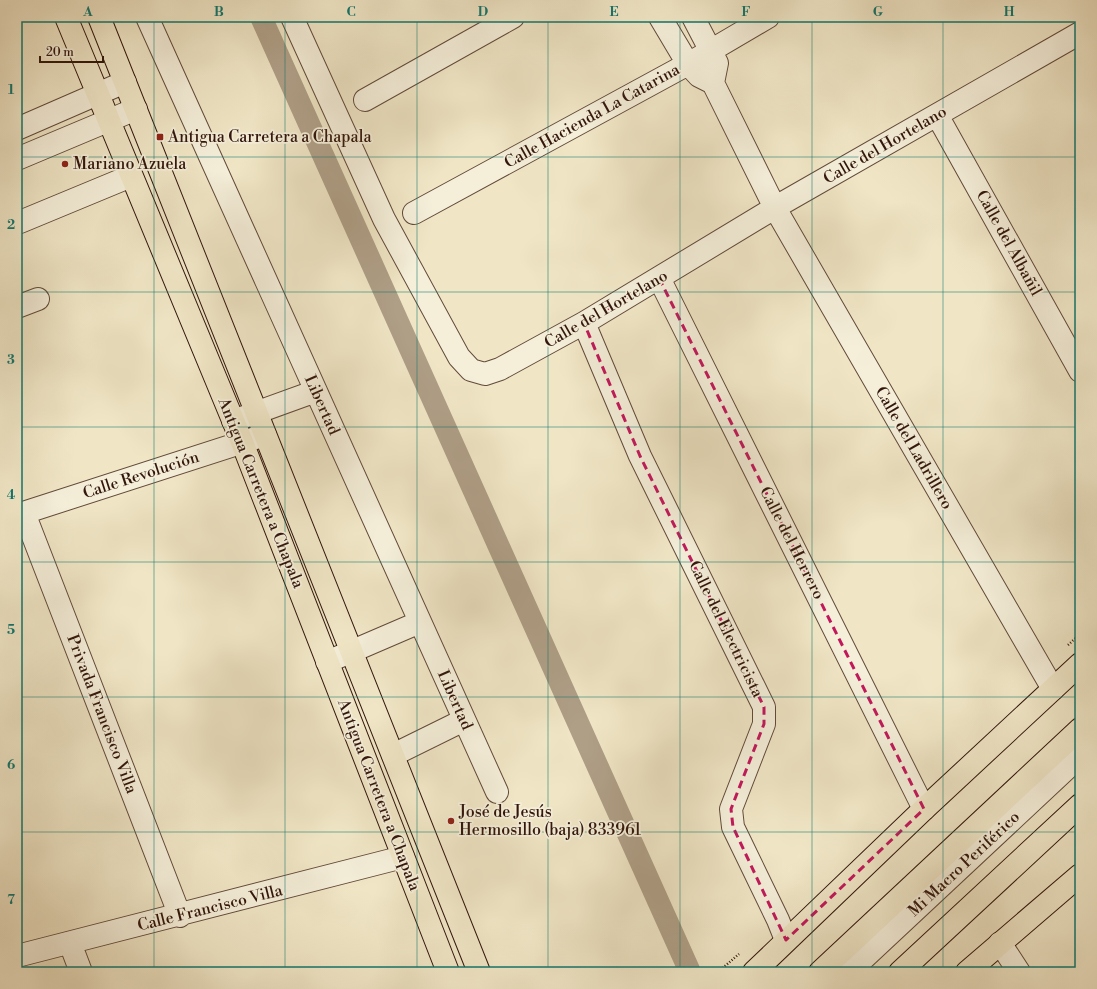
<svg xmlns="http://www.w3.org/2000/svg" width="1097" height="989" font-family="'Libre Bodoni',serif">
<rect width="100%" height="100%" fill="#f0e6c6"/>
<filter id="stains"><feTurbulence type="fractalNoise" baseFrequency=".005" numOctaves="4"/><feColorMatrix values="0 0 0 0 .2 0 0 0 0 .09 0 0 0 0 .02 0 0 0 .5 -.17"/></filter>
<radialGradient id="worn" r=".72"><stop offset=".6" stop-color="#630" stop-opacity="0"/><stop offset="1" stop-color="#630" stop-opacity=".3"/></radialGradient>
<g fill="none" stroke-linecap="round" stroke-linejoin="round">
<!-- canal -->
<path stroke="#af9f87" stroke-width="22" d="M261 17 690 972"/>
<!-- minor casing -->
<g stroke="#624a3a" stroke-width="24">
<path id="minor" d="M147 17 497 792
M292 17 384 219 459 357 471 370 485 374 500 369 584 323 781 204 1080 33
M660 17 688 64 699 76 713 83 775 208 1053 689
M693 17 717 63 713 83
M365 100 513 17
M937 115 1080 371
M17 129 125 82
M17 159 136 109
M414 213 688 64 768 17
M20 222 131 176
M659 278 924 809
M17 307 38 299
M584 323 640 456 764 707V724L731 809 733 827 778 920 786 940
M233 421 316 391
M24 513 180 916
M17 515 265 435
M327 662 420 622
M393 755 464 720
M70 943 81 972
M1000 943 1019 972
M17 956 403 857
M849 972 1080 756"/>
</g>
<!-- major casing -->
<g stroke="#32160c" stroke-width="24">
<path id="major" d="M66 17 242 442 448 972
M99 17 479 972
M754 972 924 809 1080 664
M967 972 1080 875"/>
</g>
<!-- highway casing -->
<g stroke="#32160c" stroke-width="24">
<path id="highway" d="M820 972 1080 729
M900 972 1080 805"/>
</g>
<!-- path -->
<path stroke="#32160c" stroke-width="2.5" stroke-dasharray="1 2" stroke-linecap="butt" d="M1068 645 1080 634
M718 972 739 954"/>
<!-- minor -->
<use href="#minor" stroke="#f5efda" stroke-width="22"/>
<!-- major -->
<use href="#major" stroke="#f0e6c6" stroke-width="22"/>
<!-- highway -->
<use href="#highway" stroke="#f0e6c6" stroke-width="22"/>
</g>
<!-- marked area -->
<path fill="none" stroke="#c2185b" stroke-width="3" stroke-dasharray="8 5" stroke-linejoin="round" d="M659 278 924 809 786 940 733 827 731 809 764 724V707L640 456 584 323Z"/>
<!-- grid -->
<path fill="none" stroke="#0f766e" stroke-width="1" stroke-opacity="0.55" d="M154 17V972M285 17V972M417 17V972M548 17V972M680 17V972M812 17V972M943 17V972M17 157H1080M17 292H1080M17 427H1080M17 562H1080M17 697H1080M17 832H1080"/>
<!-- markers -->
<g fill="#8f2418" stroke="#f5efda" stroke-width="1.5">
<rect x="156" y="133" width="8" height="8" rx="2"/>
<circle cx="65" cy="164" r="4"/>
<circle cx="451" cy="821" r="4"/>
</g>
<g text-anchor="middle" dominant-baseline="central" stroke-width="3.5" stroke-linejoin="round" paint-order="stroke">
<!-- street labels -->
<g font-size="16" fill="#32160c" stroke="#f5efda">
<text transform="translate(592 116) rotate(-29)">Calle Hacienda La Catarina</text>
<text transform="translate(885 145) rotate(-30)">Calle del Hortelano</text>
<text transform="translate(1009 243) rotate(61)">Calle del Albañil</text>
<text transform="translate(606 309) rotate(-30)">Calle del Hortelano</text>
<text transform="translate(322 405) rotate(66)">Libertad</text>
<text transform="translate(914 448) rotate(60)">Calle del Ladrillero</text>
<text transform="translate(141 475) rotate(-18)">Calle Revolución</text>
<text transform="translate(261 493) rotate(68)">Antigua Carretera a Chapala</text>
<text transform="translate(792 543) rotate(63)">Calle del Herrero</text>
<text transform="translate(726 629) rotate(64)">Calle del Electricista</text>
<text transform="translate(455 700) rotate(66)">Libertad</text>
<text transform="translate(102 714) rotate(69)">Privada Francisco Villa</text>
<text transform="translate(379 795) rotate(69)">Antigua Carretera a Chapala</text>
<text transform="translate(964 864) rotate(-43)">Mi Macro Periférico</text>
<text transform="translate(210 908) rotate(-14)">Calle Francisco Villa</text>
</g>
<!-- poi labels -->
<g font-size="16" fill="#32160c" stroke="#f5efda" text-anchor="start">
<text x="168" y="137">Antigua Carretera a Chapala</text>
<text x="73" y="164">Mariano Azuela</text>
<text x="459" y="812">José de Jesús<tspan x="459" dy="18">Hermosillo (baja) 833961</tspan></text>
</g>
</g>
<!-- margin -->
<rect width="1097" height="989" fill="none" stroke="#f0e6c6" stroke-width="44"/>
<!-- scale -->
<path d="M40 56v6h63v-6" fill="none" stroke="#32160c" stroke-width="2"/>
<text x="46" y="56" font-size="12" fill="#32160c" stroke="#f5efda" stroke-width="3" paint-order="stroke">20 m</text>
<rect x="22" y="22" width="1053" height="945" fill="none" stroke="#0f766e" stroke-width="1.5"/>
<g font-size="13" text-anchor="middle" font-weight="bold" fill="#0f766e">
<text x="88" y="16">A</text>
<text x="219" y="16">B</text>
<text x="351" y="16">C</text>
<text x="483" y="16">D</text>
<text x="614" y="16">E</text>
<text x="746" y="16">F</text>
<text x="878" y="16">G</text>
<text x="1009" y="16">H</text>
<text x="11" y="94">1</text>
<text x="11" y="229">2</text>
<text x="11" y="364">3</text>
<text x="11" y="499">4</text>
<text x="11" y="634">5</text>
<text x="11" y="769">6</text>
<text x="11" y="904">7</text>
</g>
<rect width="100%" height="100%" filter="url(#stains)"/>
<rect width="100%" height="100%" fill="url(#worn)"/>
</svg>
